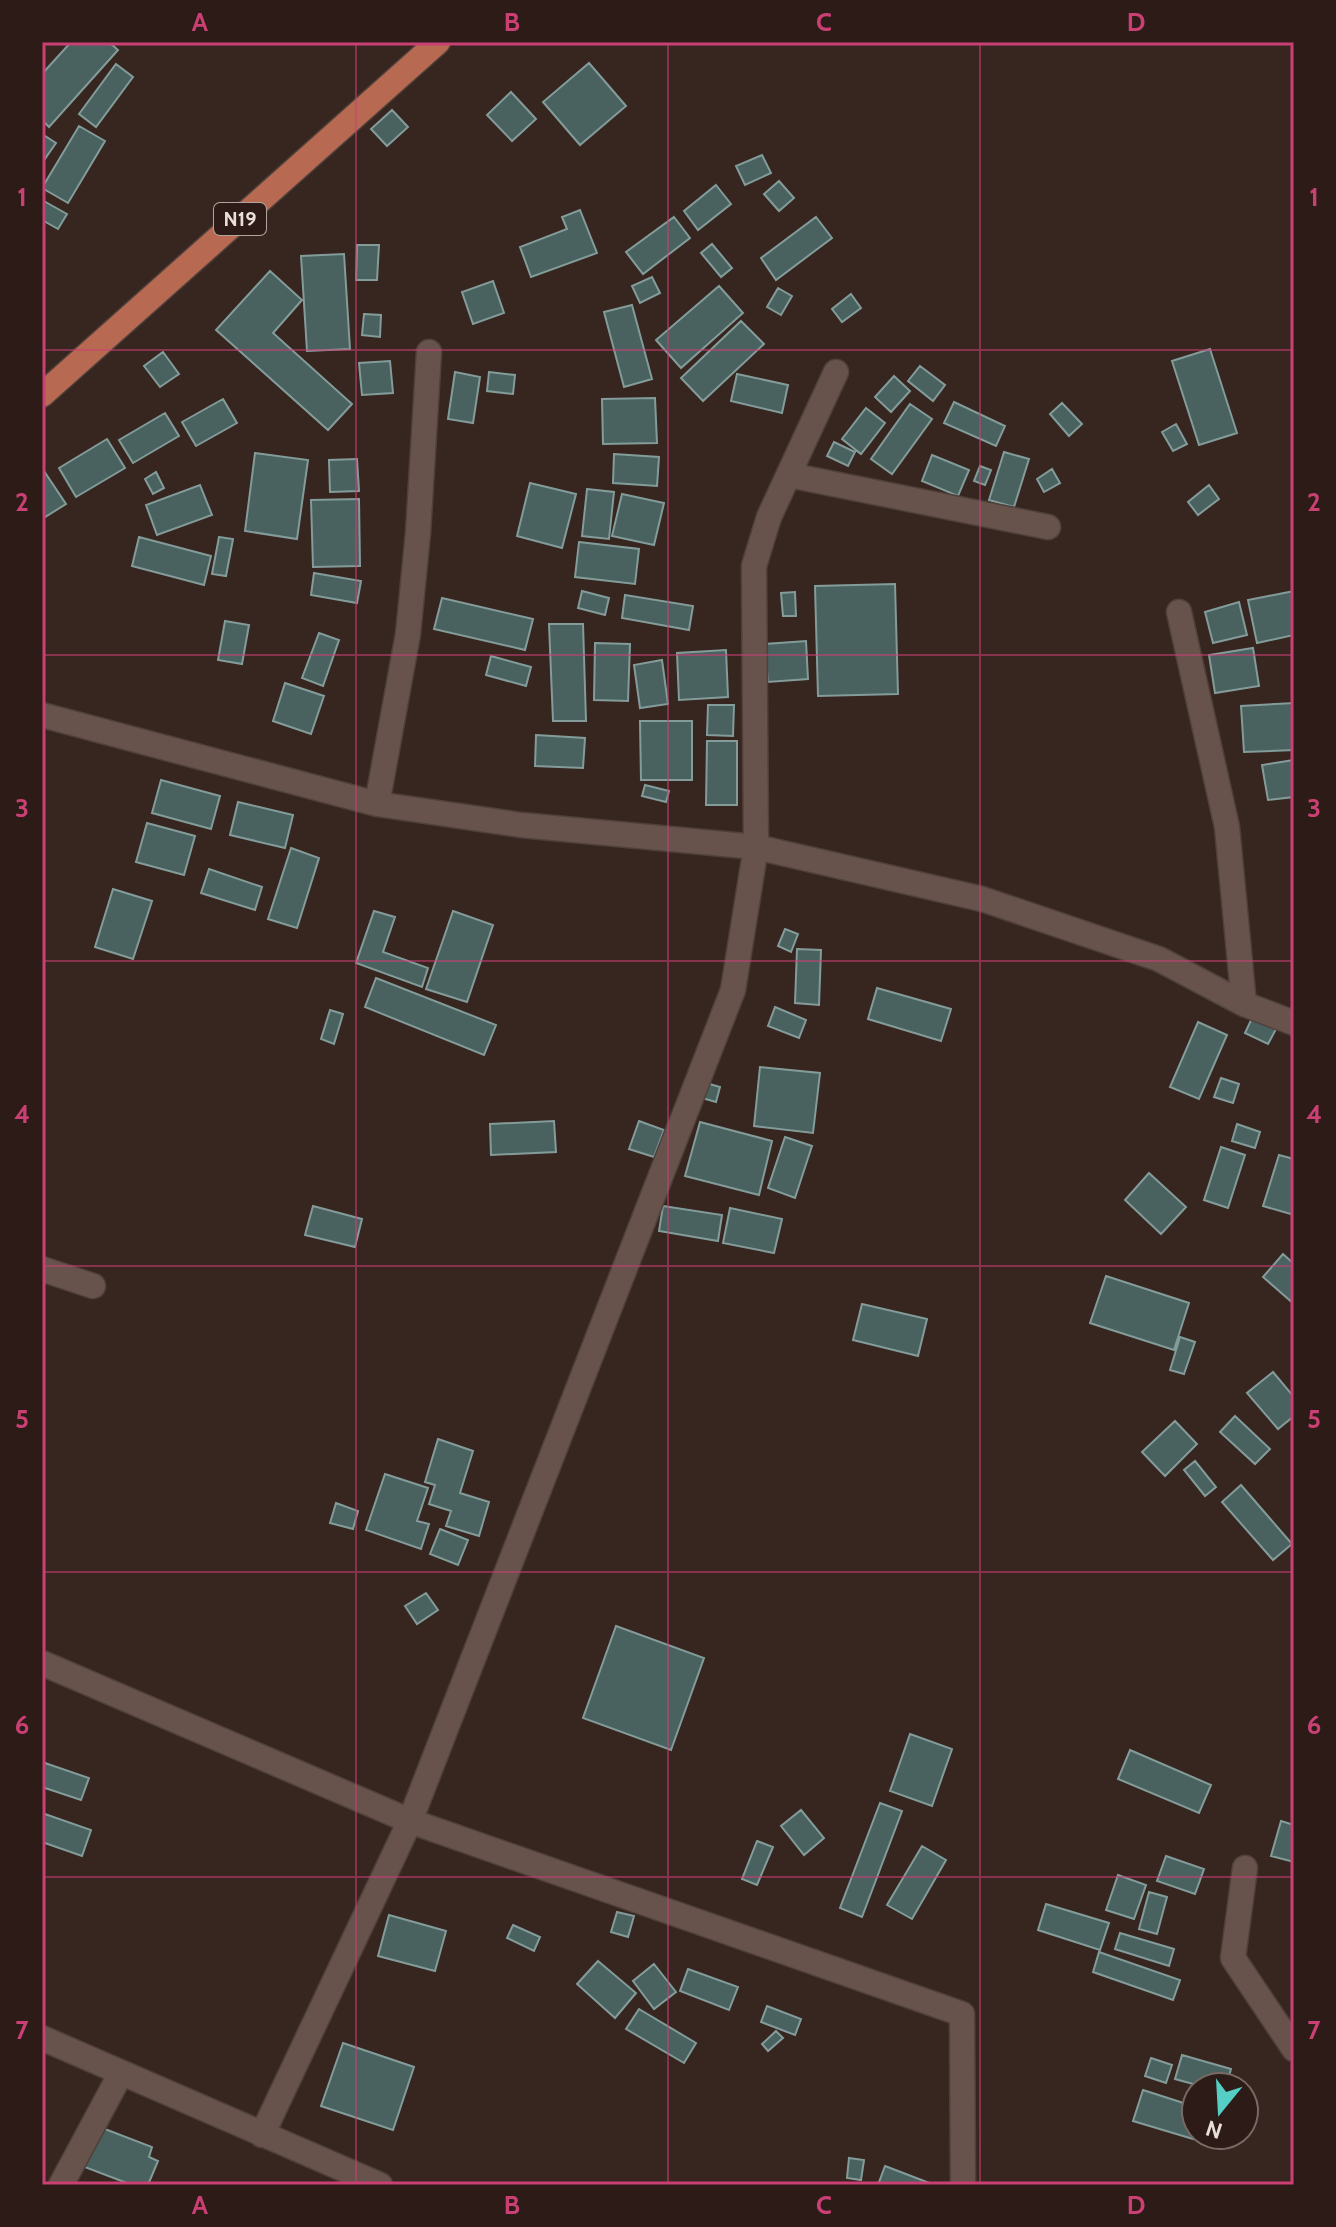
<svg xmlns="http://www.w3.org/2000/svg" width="1336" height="2227" font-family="Cabin,sans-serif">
<rect width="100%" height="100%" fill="#37251f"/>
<!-- building -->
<path fill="#49615f" stroke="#839c9a" stroke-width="2" d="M71 42H109L118 50 49 127 42 120V74Z
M589 63 626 106 580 145 543 102Z
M116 64 133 77 96 127 79 114Z
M511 92 536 119 512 141 487 115Z
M392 110 408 127 387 146 371 129Z
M79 126 105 141 68 203 42 188Z
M42 134 56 143 42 163Z
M762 155 771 173 745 185 736 166Z
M779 181 794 198 779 211 764 194Z
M716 185 731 204 698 230 684 211Z
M42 200 67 214 58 229 42 220Z
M580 210 597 253 531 277 520 247 567 229 562 217Z
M674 217 690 238 643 274 626 252Z
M816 217 832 238 776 280 761 258Z
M712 244 732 268 721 277 701 253Z
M357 245H379L377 280H356Z
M344 254 350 349 307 351 301 256Z
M270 271 302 300 273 333 352 404 328 430 216 330Z
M652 277 660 293 640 303 632 286Z
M493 281 504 313 473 324 462 292Z
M719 286 743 313 681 368 656 340Z
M778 288 792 296 781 315 767 307Z
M851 294 861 308 842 322 832 309Z
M632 305 652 379 624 387 604 312Z
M364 314 381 315 380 337 362 335Z
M741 321 764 344 703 401 681 378Z
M1210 349 1237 433 1199 445 1172 361Z
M163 352 179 374 160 387 144 366Z
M390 361 393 393 362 395 359 363Z
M920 366 945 385 933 401 908 381Z
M455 372 480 377 473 423 448 419Z
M489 372 515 375 513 394 487 391Z
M737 374 788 385 782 413 731 401Z
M894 376 910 391 891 412 875 397Z
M655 398 657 443 603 444 602 399Z
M223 399 237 423 196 446 182 422Z
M954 402 1005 426 996 446 944 423Z
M1062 403 1082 424 1069 436 1050 414Z
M910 404 932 419 892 474 871 459Z
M866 408 885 423 861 454 842 439Z
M165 413 179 436 133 463 119 440Z
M1176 424 1187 444 1173 451 1162 432Z
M107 439 125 468 76 497 59 468Z
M834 442 855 452 848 466 827 456Z
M1004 452 1029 459 1014 507 989 500Z
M255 453 308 460 297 539 245 531Z
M614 454 659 457 657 486 613 483Z
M932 455 969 470 958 496 922 481Z
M357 459 359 491 330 492 329 460Z
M980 466 991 470 985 485 974 481Z
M1052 469 1060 483 1044 492 1037 479Z
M44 471 66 504 42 519V472Z
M156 472 164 488 153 494 145 479Z
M530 483 576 494 562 548 517 536Z
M200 485 212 515 157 535 146 505Z
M1209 485 1219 499 1198 515 1188 502Z
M587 489 614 492 609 539 582 536Z
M622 494 664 503 654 545 612 536Z
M359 499 360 566 313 567 311 500Z
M139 537 211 556 204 585 132 566Z
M219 537 233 539 226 576 212 574Z
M579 542 639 549 635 584 575 577Z
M314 573 361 581 357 603 311 595Z
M895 584 898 694 818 696 815 586Z
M582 591 609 598 605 615 578 608Z
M1294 591V635L1257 643 1248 600Z
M795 592 796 616H783L781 593Z
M625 595 693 606 689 630 622 618Z
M442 598 533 619 525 650 434 629Z
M1239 602 1247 635 1213 643 1205 612Z
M225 621 249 625 242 664 218 660Z
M549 624H583L586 721H553Z
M319 633 339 640 323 686 302 678Z
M806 641 808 679 768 682 765 644Z
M595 643 630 644 628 701 594 700Z
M1253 648 1259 686 1215 693 1209 655Z
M726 650 728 697 679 700 677 653Z
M491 656 531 667 526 686 486 675Z
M662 660 668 704 640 708 634 665Z
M285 683 324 696 311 734 273 721Z
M1294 703V750L1244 752 1241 706Z
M708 705H734L733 736 707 735Z
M640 721H692V780H641Z
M536 735 585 738 583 768 535 766Z
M707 741H737V805H706Z
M1294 760V797L1268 800 1262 765Z
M161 780 220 796 211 829 152 813Z
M645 785 669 791 666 802 642 796Z
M238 802 293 815 285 848 230 835Z
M147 823 195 836 184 875 136 862Z
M291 848 319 858 297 928 268 919Z
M209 869 262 887 255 910 201 893Z
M113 889 152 901 133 959 95 947Z
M374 911 395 917 383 952 428 968 422 987 356 963Z
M453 911 493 925 467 1002 426 989Z
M785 929 798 934 791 952 778 946Z
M797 949 821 950 819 1005 795 1003Z
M376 978 496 1025 484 1055 365 1007Z
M877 988 951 1009 941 1041 868 1019Z
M775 1007 806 1020 799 1038 768 1026Z
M330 1010 343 1014 334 1044 321 1039Z
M1252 1018 1276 1029 1268 1044 1245 1033Z
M1198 1022 1227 1035 1199 1099 1170 1087Z
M760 1067 820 1073 813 1133 754 1126Z
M1221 1078 1239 1084 1233 1103 1214 1097Z
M706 1083 720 1087 716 1102 702 1098Z
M554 1121 556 1152 491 1155 490 1124Z
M639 1121 664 1130 654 1157 629 1149Z
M700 1122 772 1141 759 1195 685 1176Z
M1237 1124 1260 1132 1255 1148 1232 1141Z
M785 1137 812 1146 795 1198 768 1188Z
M1221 1147 1245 1155 1228 1208 1204 1200Z
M1279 1155 1294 1159V1215L1263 1206Z
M1149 1173 1186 1207 1161 1234 1125 1200Z
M313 1206 362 1219 355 1247 305 1235Z
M663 1206 722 1215 718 1241 659 1231Z
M730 1208 782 1219 774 1253 723 1243Z
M1283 1254 1294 1264V1304L1263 1277Z
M1106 1276 1189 1303 1174 1350 1090 1323Z
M862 1304 927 1319 918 1356 853 1340Z
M1180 1337 1195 1342 1184 1374 1170 1370Z
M1273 1372 1294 1397V1416L1278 1429 1247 1393Z
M1235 1416 1270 1449 1255 1464 1220 1432Z
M1175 1421 1197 1444 1165 1476 1142 1452Z
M438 1439 473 1451 460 1493 489 1502 479 1536 446 1526 451 1511 429 1504 435 1485 425 1482Z
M1195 1461 1216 1487 1205 1496 1184 1470Z
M385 1474 428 1488 417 1521 429 1524 421 1549 366 1530Z
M1241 1485 1292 1544 1273 1560 1222 1502Z
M336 1503 358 1511 353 1529 330 1523Z
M440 1529 468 1540 458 1565 430 1554Z
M426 1593 438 1610 417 1624 405 1606Z
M616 1626 704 1658 671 1750 583 1718Z
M910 1734 952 1749 932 1806 890 1791Z
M1130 1750 1211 1785 1199 1813 1118 1779Z
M42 1762 89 1778 81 1800 42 1787Z
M880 1803 902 1811 862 1917 840 1908Z
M801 1810 824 1838 804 1855 781 1826Z
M42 1813 91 1830 82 1856 42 1842Z
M1281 1821 1294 1825V1862L1271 1856Z
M757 1841 773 1847 757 1885 742 1879Z
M922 1846 946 1860 912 1919 887 1905Z
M1166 1856 1204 1869 1195 1894 1157 1881Z
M1118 1875 1146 1885 1134 1919 1106 1910Z
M1149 1892 1167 1897 1157 1934 1139 1929Z
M1046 1904 1109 1923 1100 1950 1038 1930Z
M617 1912 634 1916 628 1937 611 1932Z
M389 1915 446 1931 435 1971 378 1956Z
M513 1925 540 1937 534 1951 507 1938Z
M1120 1933 1174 1949 1169 1966 1115 1949Z
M1099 1952 1180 1980 1173 2000 1093 1972Z
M598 1961 636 1993 615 2018 577 1984Z
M654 1964 676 1992 654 2009 633 1981Z
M688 1969 738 1987 729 2010 680 1991Z
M767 2006 801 2019 795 2035 761 2022Z
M639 2009 696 2043 684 2063 626 2029Z
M776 2031 783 2038 768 2051 762 2044Z
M343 2043 414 2067 393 2130 321 2106Z
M1182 2055 1231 2069 1226 2087H1204L1175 2079Z
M1151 2058 1172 2065 1166 2083 1145 2076Z
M1143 2090 1196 2107V2129L1193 2139 1133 2121Z
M97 2126 152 2147 149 2157 158 2161 148 2185H132L82 2166Z
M849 2158 864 2160 861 2180 847 2178Z
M885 2166 932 2184 878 2185Z"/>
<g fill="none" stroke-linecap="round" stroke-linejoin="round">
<!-- minor casing -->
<g stroke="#4f403b" stroke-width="27">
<path id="minor" d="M836 372 769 517 754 566 756 847 733 990 410 1821 962 2014 963 2185
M789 475 1048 527
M1179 612 1227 827 1244 1004
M42 715 377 804 521 825 756 847 982 899 1159 959 1244 1004 1294 1023
M377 804 408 634 418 533 429 352
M42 1269 93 1286
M42 1663 410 1821 262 2135
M1245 1868 1233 1958 1294 2049
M42 2038 380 2185
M61 2185 121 2073"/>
</g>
<!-- major casing -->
<g stroke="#4f403b" stroke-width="27">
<path id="major" d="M42 395 438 42"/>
</g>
<!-- minor -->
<use href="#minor" stroke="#67534c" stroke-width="24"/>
<!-- major -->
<use href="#major" stroke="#b76a51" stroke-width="24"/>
</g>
<!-- grid -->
<path fill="none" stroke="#ca4074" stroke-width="2" stroke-opacity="0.55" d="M356 42V2185M668 42V2185M980 42V2185M42 350H1294M42 655H1294M42 961H1294M42 1266H1294M42 1572H1294M42 1877H1294"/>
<g text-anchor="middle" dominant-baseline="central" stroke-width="8" stroke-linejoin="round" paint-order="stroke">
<!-- shield labels -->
<rect fill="#2c1b16" stroke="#b1a49f" stroke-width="2" x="214" y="203" width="52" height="32" rx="6"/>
<g font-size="20" font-weight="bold" fill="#eadeda">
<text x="240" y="219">N19</text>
</g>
</g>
<!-- border -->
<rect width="1336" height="2227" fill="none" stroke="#2c1b16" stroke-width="88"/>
<!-- north arrow -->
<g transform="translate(1220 2111) rotate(198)"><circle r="38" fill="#2c1b16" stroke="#786964" stroke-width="2"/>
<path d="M0-6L14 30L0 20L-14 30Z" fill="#55cec5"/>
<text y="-12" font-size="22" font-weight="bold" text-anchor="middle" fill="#eadeda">N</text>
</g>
<rect x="44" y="44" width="1248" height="2139" fill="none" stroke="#ca4074" stroke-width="3"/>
<g font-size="26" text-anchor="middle" font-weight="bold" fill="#ca4074">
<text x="200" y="31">A</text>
<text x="512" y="31">B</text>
<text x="824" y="31">C</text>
<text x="1136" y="31">D</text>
<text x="22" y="206">1</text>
<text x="1314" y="206">1</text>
<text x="22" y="511">2</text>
<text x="1314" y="511">2</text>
<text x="22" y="817">3</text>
<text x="1314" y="817">3</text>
<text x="22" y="1123">4</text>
<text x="1314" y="1123">4</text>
<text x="22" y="1428">5</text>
<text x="1314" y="1428">5</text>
<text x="22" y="1734">6</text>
<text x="1314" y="1734">6</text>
<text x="22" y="2039">7</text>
<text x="1314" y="2039">7</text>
<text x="200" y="2214">A</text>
<text x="512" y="2214">B</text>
<text x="824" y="2214">C</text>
<text x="1136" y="2214">D</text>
</g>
</svg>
